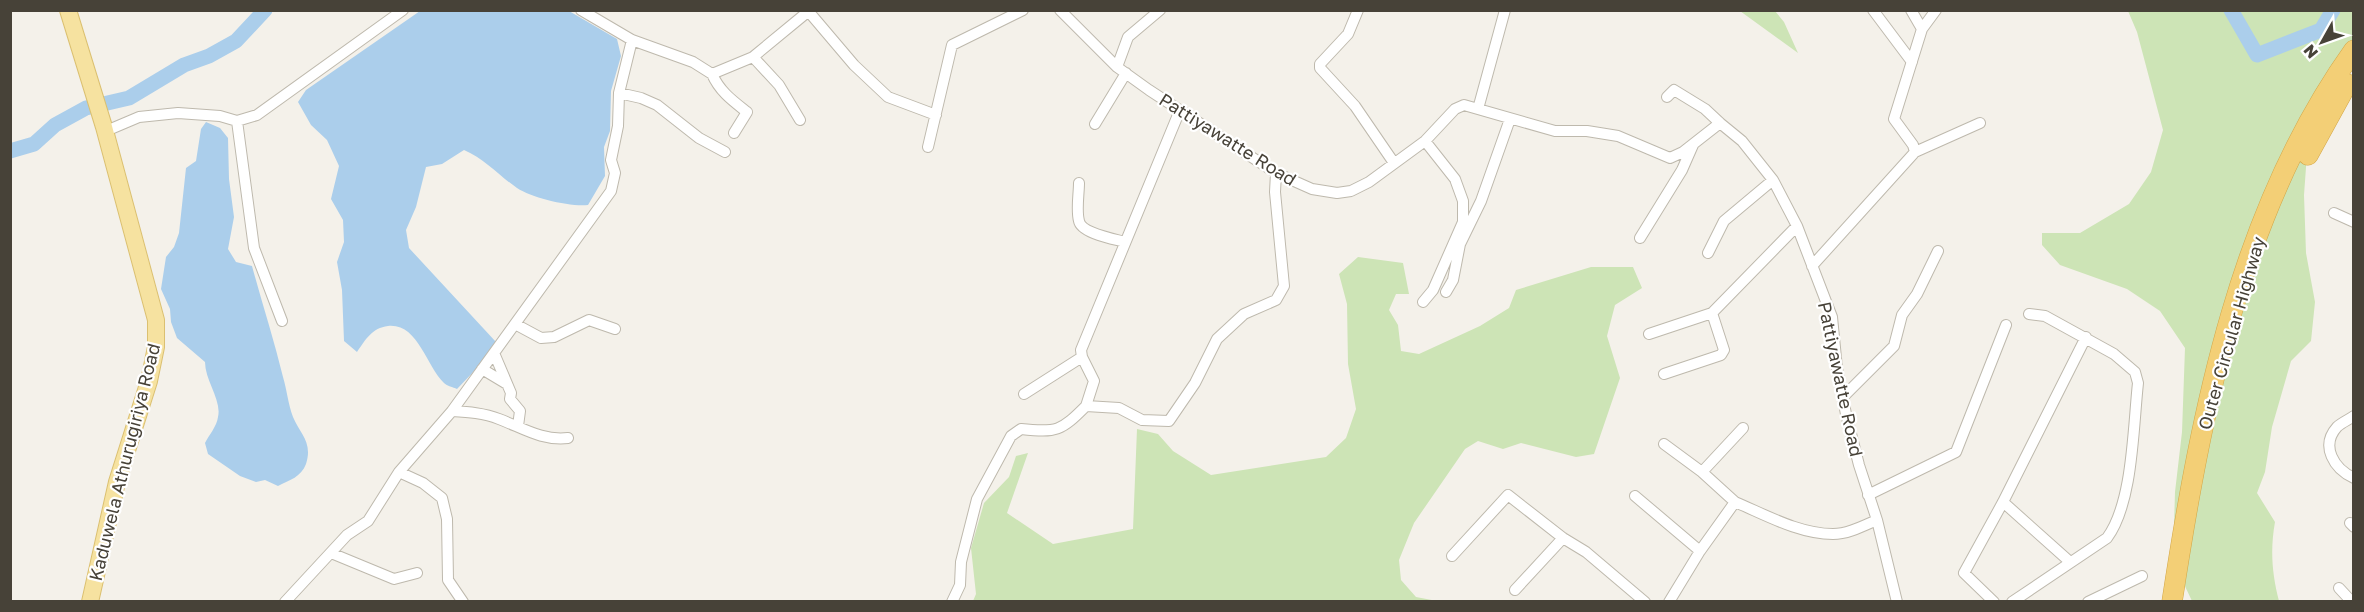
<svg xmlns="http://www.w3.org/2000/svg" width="2364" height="612" font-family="'Golos Text',sans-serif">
<rect width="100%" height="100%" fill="#f4f1ea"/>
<!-- green -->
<path fill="#cde4b6" d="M1740 11H1775L1784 22 1798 53Z
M2128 11H2353V62L2309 126 2304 195 2306 253 2315 302 2311 341 2291 361 2272 427 2265 472 2257 493 2275 522C2270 550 2272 574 2279 601H2192L2173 561 2175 492 2182 432 2185 348 2160 311 2127 289 2060 265 2042 245V233H2080L2129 204 2151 172 2163 130 2137 32Z
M1358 257 1403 263 1409 294H1396L1389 310 1398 325 1401 351 1419 354 1480 326 1509 308 1516 290 1591 267H1633L1642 288 1615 305 1607 336 1620 378 1594 454 1576 457 1521 443 1503 449 1478 441 1465 449 1414 523 1399 560 1401 580 1416 597 1437 601H973L976 594 971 548 984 503 1009 477 1016 456 1028 453 1007 513 1053 544 1133 529 1137 429 1158 434 1173 451 1211 475 1326 457 1346 438 1356 409 1348 364 1347 304 1339 274Z"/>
<!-- water -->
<path fill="#abceeb" d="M420 11H569L617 39 621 56 611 91 610 131 604 147 605 176 588 205C570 207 532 198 517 188 498 175 485 159 464 150L442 164 426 167 416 207 406 230 409 248 496 342 479 366 457 389C453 387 447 386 444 383 426 366 418 323 388 326 372 328 366 339 357 352L344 341 342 290 337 262 344 242 343 220 331 199 339 166 327 140 311 125 298 102 306 90Z
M206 122 220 128 228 138 229 179 234 217 228 249 236 262 252 266C262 303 274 340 283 377 287 390 288 404 293 417 300 434 313 442 306 464 301 477 290 480 278 486L265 480 256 482 240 476 208 454 205 443C209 435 217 426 218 417 222 400 205 381 205 362L177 338 171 322 170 309 161 289 166 257 174 247 179 233 186 168 196 161 201 129Z"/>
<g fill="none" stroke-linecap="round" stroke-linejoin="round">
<!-- river -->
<path stroke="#abceeb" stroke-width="15" d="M2231 10 2257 55 2321 30 2333 10
M10 151 34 144 55 125 86 108 129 98 184 65 209 56 236 41 265 10"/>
<!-- minor casing -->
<g stroke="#beb9ad" stroke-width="12">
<path id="minor" d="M581 10 632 40 693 62 712 74 753 57 810 10
M1060 10 1117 67 1149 90 1276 173 1312 189 1337 193 1351 191 1369 182 1425 141 1455 109 1464 105 1555 131H1587L1618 136 1670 158 1683 152 1720 123 1742 141 1773 180 1797 226 1832 317 1837 368 1846 414 1859 465 1877 520 1897 602
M1358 10 1348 34 1320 64V68L1355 106 1394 163
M1873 10 1912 62
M1911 10 1922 29
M809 12 854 65 888 97 936 115
M753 57 779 85 800 120
M1117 67 1128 37 1160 10
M712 74C720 92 733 101 747 112L734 133
M619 93 641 98 657 105 699 138 725 152
M1667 97 1674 90 1705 109 1720 123
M1478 109 1505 10
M1180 110 1081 350 1082 357 1094 381 1086 406 1119 408 1142 420 1169 421 1195 383 1217 339 1244 314 1276 300 1284 286 1275 192 1276 173
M237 121 254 248 282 321
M1095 124 1126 73
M106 131 139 117 178 113 220 116 237 121 257 115 403 10
M928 147 952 45 1023 10
M1915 152 1980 123
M1079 183C1079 194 1076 210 1079 221 1081 233 1114 239 1125 242
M2334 213 2354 222
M1640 238 1682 170 1693 145
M1708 253 1724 221 1773 180
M1812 266 1915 152 1913 145 1894 119 1922 29 1936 10
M1446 292 1453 280 1460 244 1481 201 1510 119
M1423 302 1433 290 1463 222V201L1455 179 1425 141
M1712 313 1797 226
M515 324 541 338 554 337 589 320 615 329
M1649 334 1712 313 1724 350 1721 355 1664 374
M494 353 511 393 510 399 520 411 518 426
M482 369 507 384
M1024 394 1082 357
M1844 396 1894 346 1902 315 1917 294 1938 251
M452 411C468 412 484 413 499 419 523 428 542 441 568 438
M2354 416C2348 420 2341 423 2337 427 2320 446 2334 469 2354 478
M1664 444 1702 472 1735 502
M399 472 423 483 442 498 447 519 448 580 463 602
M1702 472 1743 428
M1868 495 1956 452 2006 325
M1635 496 1700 551
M2003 502 2069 561
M2350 523 2354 527
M331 553 394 579 417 573
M1452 556 1508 495 1563 538 1586 552 1645 602
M2339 588 2352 602
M1515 590 1563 538
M285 602 347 535 368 521 399 472 452 411 611 191 615 173 611 160 618 126 619 93 632 40
M952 602 960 585 961 562 977 499 1011 436 1021 429C1057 433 1061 431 1086 406
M1669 602 1700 551 1735 502C1766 515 1799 534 1833 534 1848 534 1863 526 1877 520
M1994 602 1964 573 2003 502 2086 337
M2012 602 2107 538C2133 503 2133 428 2138 383L2135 372 2114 354 2045 316 2029 314
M2088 602 2142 576"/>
</g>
<!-- primary casing -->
<g stroke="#dbc071" stroke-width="18">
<path id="primary" d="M68 10 104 127 156 320V347L149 381 117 482 90 602"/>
</g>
<!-- motorway casing -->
<g stroke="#d2a546" stroke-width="21">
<path id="motorway" d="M2308 155 2347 84
M2172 602C2201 412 2240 209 2354 50"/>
</g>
<!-- minor -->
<use href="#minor" stroke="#fff" stroke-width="10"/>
<!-- primary -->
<use href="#primary" stroke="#f6e2a0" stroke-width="16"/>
<!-- motorway -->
<use href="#motorway" stroke="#f3cf76" stroke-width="20"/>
</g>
<g text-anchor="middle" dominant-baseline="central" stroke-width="4.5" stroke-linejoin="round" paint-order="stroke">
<!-- street labels -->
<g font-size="18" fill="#474238" stroke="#fff">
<text transform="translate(1228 139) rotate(32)">Pattiyawatte Road</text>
<text transform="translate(2231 333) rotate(-74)">Outer Circular Highway</text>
<text transform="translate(1841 379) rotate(78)">Pattiyawatte Road</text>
<text transform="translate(124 462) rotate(-76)">Kaduwela Athurugiriya Road</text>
</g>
</g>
<!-- border -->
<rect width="2364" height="612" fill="none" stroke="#474238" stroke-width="24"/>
<!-- north arrow -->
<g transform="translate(2322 42) rotate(230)" stroke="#ffffff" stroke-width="4.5" paint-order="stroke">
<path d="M0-4.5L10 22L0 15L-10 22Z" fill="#474238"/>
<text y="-9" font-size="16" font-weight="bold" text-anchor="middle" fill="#474238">N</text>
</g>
</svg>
